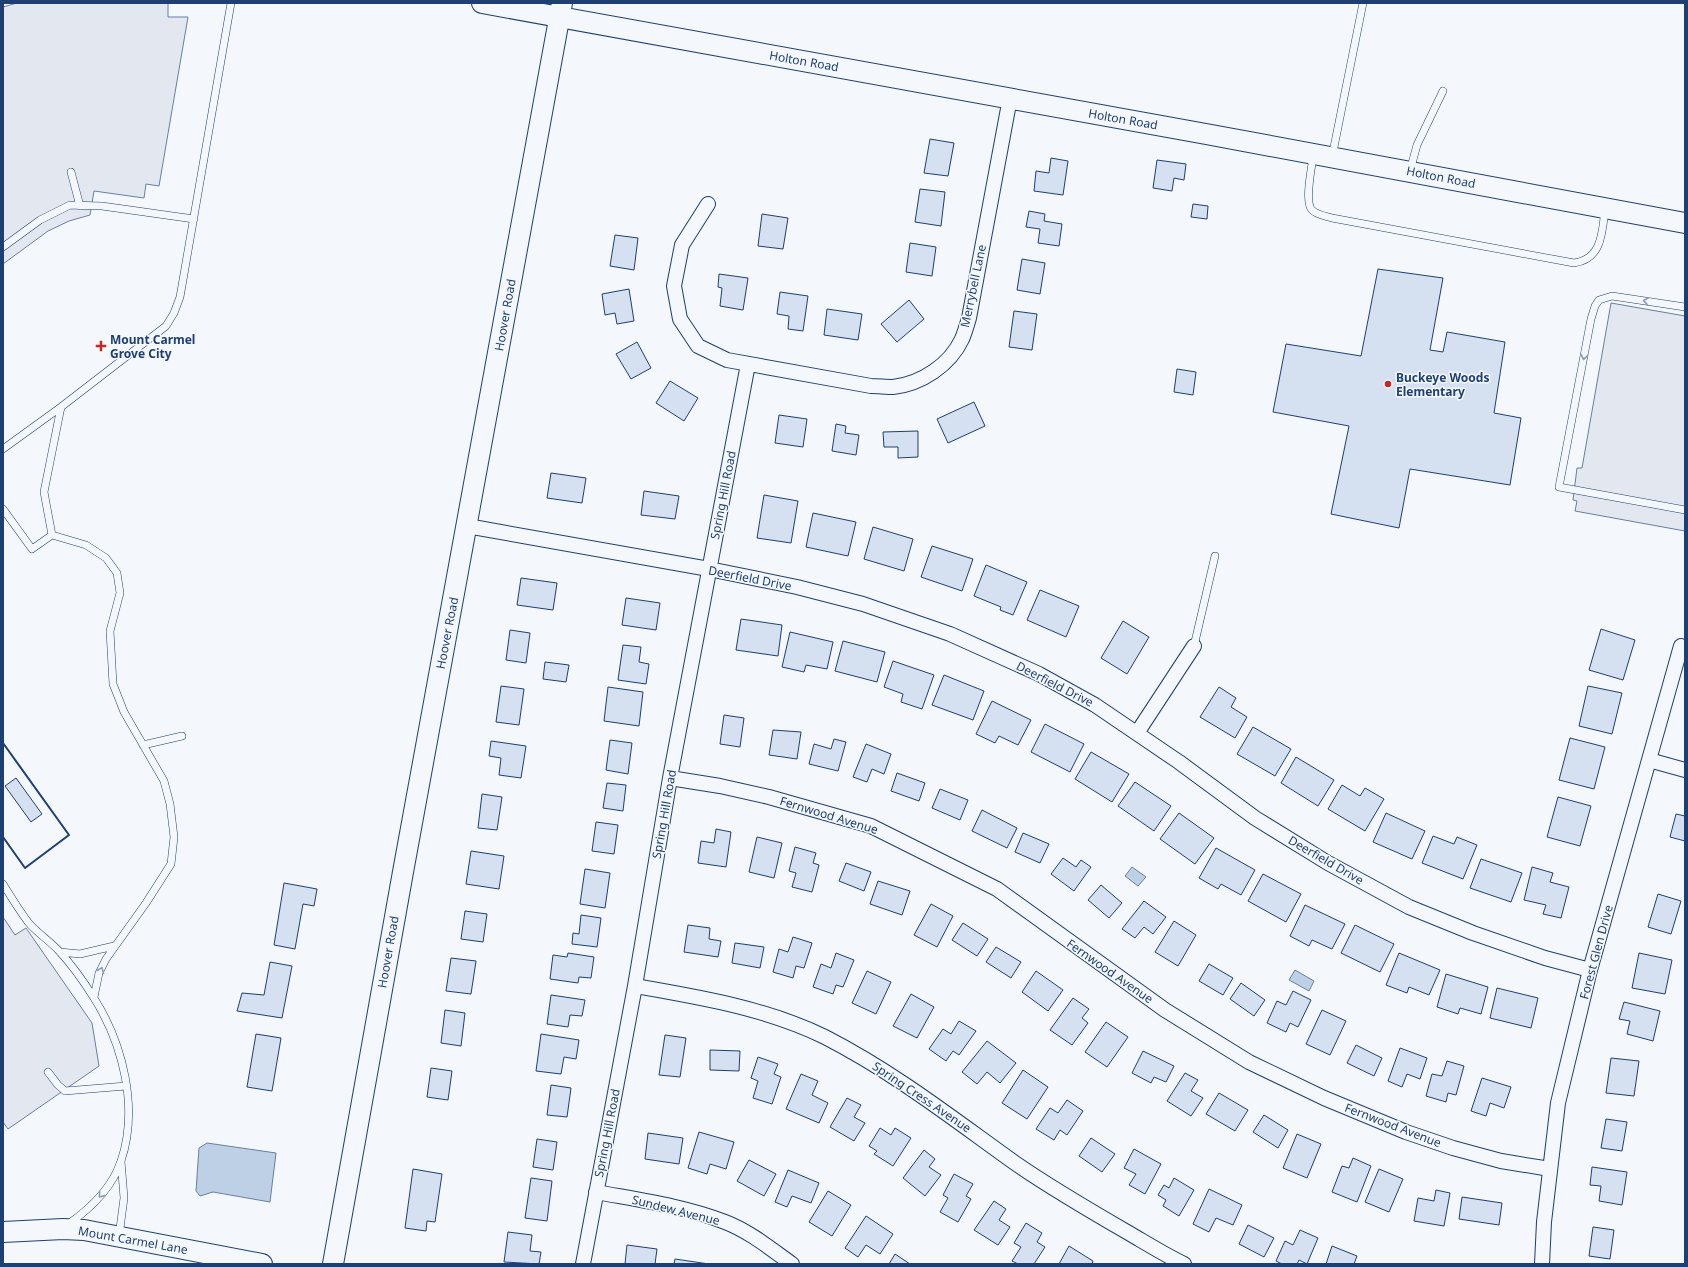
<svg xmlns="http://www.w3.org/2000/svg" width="1688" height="1267" font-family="'Noto Sans',sans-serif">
<rect width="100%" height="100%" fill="#f4f7fb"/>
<!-- parking -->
<path fill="#e3e8f0" stroke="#687fa3" d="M17 3H168V17H188L159 186 146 184 144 198 94 191 90 215 69 221 48 231 3 264V7Z
M1611 303 1685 316V531L1575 511 1577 501 1573 500 1577 468H1582Z
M3 917 15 935 26 928 92 1023 99 1066 8 1129 3 1122Z"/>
<!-- water -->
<path fill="#bed0e5" stroke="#687fa3" d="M1132 867 1146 877 1138 886 1125 876Z
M1295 970 1314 981 1309 991 1289 980Z
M207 1143 276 1153 270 1202 213 1192 200 1196 196 1191 199 1148Z"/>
<!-- building -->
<path fill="#d5e0f0" stroke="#1d3f73" d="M930 139 954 143 948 176 924 173Z
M1051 158 1068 161 1063 195 1034 191 1036 171 1049 173Z
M1157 160 1186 164 1184 180 1174 178 1172 191 1153 188Z
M920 189 945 192 941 226 915 222Z
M1193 204 1208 206 1207 219 1191 217Z
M1029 211 1045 214 1044 221 1062 224 1059 246 1038 243 1040 229 1026 227Z
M762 214 788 218 783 249 758 246Z
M615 235 638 238 634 270 610 266Z
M910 243 936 247 932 276 906 272Z
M1022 259 1045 263 1040 294 1017 290Z
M1378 269 1443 278 1430 350 1443 352 1447 332 1505 342 1494 413 1521 418 1510 485 1410 469 1399 528 1331 514 1349 426 1273 412 1286 344 1361 356Z
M719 274 748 278 743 310 720 306 722 288 718 287Z
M629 289 634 321 617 324 615 313 605 315 602 294Z
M780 292 808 296 803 331 788 329 789 316 777 314Z
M909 300 924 319 897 342 881 324Z
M827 309 862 314 858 340 824 335Z
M1014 311 1037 314 1032 350 1009 347Z
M637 342 651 368 631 379 616 354Z
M1177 369 1196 372 1193 395 1174 392Z
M670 381 698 398 684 421 656 403Z
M974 402 985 426 948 443 937 419Z
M779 415 807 419 803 447 775 443Z
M836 424 846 426 845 433 859 435 856 455 832 451Z
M918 431V457L898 458V447H884L883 432Z
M551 473 586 478 582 503 547 498Z
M644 491 679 496 675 519 641 515Z
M764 495 798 501 791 543 757 538Z
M813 513 856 522 848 556 806 547Z
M873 527 913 539 904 571 864 559Z
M932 546 973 559 962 591 921 577Z
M986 565 1027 582 1013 615 1000 610 1001 607 974 596Z
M521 578 557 583 553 610 517 605Z
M1040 590 1079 606 1066 637 1027 620Z
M626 598 660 603 656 630 622 625Z
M741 619 782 625 778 656 736 650Z
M1123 621 1149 637 1127 674 1101 658Z
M1601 629 1635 640 1623 680 1589 670Z
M510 630 530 633 526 663 506 660Z
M790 632 833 642 827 669 806 665 804 672 782 667Z
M843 641 885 652 877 682 835 671Z
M623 645 641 647 639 662 649 664 646 684 618 680Z
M893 661 934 675 922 709 901 702 903 694 884 687Z
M545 662 569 665 566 682 543 679Z
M944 675 984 691 973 720 932 705Z
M501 686 524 689 519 725 496 722Z
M1588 686 1622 693 1612 734 1579 726Z
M608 687 643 692 639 726 604 721Z
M1219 687 1236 698 1231 707 1247 717 1235 738 1200 717Z
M992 701 1031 720 1018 745 999 736 995 743 976 734Z
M724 715 744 718 740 747 720 744Z
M1045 724 1084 744 1070 772 1031 752Z
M1253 727 1291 749 1275 776 1237 754Z
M773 730 801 732 797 759 769 755Z
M1570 738 1605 747 1594 789 1559 780Z
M834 739 846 742 838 771 809 764 814 744 831 749Z
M610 740 632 743 628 774 606 770Z
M491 741 526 746 521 778 499 775 501 758 489 756Z
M866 744 891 754 884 774 872 769 867 782 853 777Z
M1091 752 1129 774 1112 802 1075 779Z
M1296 757 1334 780 1318 806 1281 783Z
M897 773 925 783 919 801 891 791Z
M16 778 42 814 31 822 5 786Z
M1135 782 1171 806 1154 831 1118 806Z
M607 783 626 785 623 811 603 808Z
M1342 785 1360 796 1365 788 1384 799 1365 831 1328 809Z
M940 789 968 800 960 820 932 808Z
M482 794 502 797 497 830 478 828Z
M1558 797 1591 806 1580 846 1547 837Z
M982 810 1017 828 1007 848 972 831Z
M1179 813 1214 838 1195 864 1160 839Z
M1386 813 1425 831 1412 859 1373 842Z
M1676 814 1685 816V841L1670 837Z
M596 822 618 825 614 854 592 851Z
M716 829 731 832 726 867 698 863 701 841 714 843Z
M1023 833 1049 844 1040 863 1015 852Z
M1433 836 1454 844 1457 837 1477 845 1463 879 1422 863Z
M757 837 782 843 774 878 749 872Z
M795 847 816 853 813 863 819 865 812 892 792 887 796 873 789 871Z
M1216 848 1255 870 1241 895 1221 884 1218 889 1199 878Z
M471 851 504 856 499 889 466 884Z
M1063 858 1076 867 1081 860 1091 867 1074 891 1051 874Z
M1481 859 1522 873 1511 902 1470 888Z
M846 863 871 872 864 891 839 881Z
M1532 867 1553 873 1550 882 1569 887 1561 918 1543 914 1546 905 1524 900Z
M585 869 610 873 605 908 580 904Z
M1263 874 1301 894 1286 922 1248 901Z
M878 881 910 891 902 915 870 904Z
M284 883 317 889 314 906 303 904 295 949 274 945Z
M1101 885 1122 903 1109 918 1088 900Z
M1658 894 1681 901 1671 934 1648 927Z
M1144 901 1166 917 1153 934 1144 927 1135 938 1122 929Z
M931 904 953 916 937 947 914 935Z
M1305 905 1345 924 1332 949 1312 940 1309 946 1290 936Z
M465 911 487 914 483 942 461 939Z
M581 915 601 918 597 947 572 944 573 933 579 934Z
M1174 921 1196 935 1178 966 1155 952Z
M963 923 988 939 977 956 952 940Z
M688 925 710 928 709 939 721 941 718 957 684 952Z
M1355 925 1394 944 1380 972 1341 953Z
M793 937 812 943 804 968 796 966 793 978 773 972 779 949 788 952Z
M735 943 764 947 760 968 732 963Z
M996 947 1021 962 1011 978 986 962Z
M568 953 594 957 591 978 579 977 578 983 550 979 553 955 567 957Z
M836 953 854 960 843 987 836 985 833 994 813 987 821 964 831 968Z
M1399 953 1440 970 1429 995 1409 987 1407 993 1386 985Z
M1639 953 1672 960 1665 994 1632 988Z
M451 958 476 961 471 994 446 991Z
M270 962 292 966 282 1018 237 1011 242 993 264 995Z
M1209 964 1233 978 1223 995 1199 981Z
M867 971 891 982 876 1014 852 1003Z
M1036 971 1063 990 1048 1011 1022 992Z
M1446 974 1488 987 1481 1014 1460 1008 1458 1014 1437 1007Z
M1241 983 1265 1000 1254 1016 1230 999Z
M1497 988 1538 998 1531 1028 1490 1018Z
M1293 991 1311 1000 1298 1027 1290 1023 1286 1032 1267 1023 1277 1001 1286 1005Z
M911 994 934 1007 917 1038 893 1026Z
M551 995 585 1000 582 1016 570 1015 568 1027 547 1024Z
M1073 998 1089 1009 1082 1018 1088 1023 1072 1045 1050 1030Z
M1624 1002 1660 1011 1653 1041 1627 1034 1630 1021 1619 1019Z
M445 1010 465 1013 461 1046 441 1043Z
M1322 1010 1346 1021 1330 1055 1306 1044Z
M959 1021 976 1031 959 1055 953 1051 946 1061 929 1049 943 1029 951 1034Z
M1106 1022 1128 1037 1107 1067 1085 1052Z
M256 1034 281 1038 272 1091 247 1087Z
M541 1034 579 1040 576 1059 564 1057 561 1074 536 1071Z
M665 1035 686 1038 680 1077 659 1075Z
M987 1041 1016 1063 1000 1083 987 1072 977 1084 962 1072Z
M1356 1045 1382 1058 1374 1076 1347 1063Z
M1400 1048 1427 1058 1420 1079 1407 1074 1402 1087 1388 1081Z
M710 1050 740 1051 739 1071 710 1070Z
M1143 1051 1174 1066 1166 1082 1154 1077 1151 1083 1132 1073Z
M758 1057 778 1064 774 1074 781 1077 772 1104 753 1098 758 1081 751 1078Z
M1611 1058 1639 1061 1634 1096 1606 1093Z
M1447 1061 1464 1066 1456 1095 1448 1093 1446 1102 1426 1096 1432 1074 1442 1076Z
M431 1068 452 1071 448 1100 427 1097Z
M1023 1070 1048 1087 1027 1119 1002 1103Z
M1185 1073 1198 1080 1191 1091 1203 1098 1191 1116 1167 1101Z
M801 1074 818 1081 812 1095 828 1103 819 1123 786 1109Z
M1482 1078 1511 1087 1504 1108 1490 1103 1486 1116 1471 1111Z
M551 1085 571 1088 567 1117 547 1115Z
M1219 1093 1248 1110 1235 1131 1206 1114Z
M847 1098 861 1105 854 1117 865 1123 854 1141 830 1127Z
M1067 1100 1083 1111 1067 1135 1060 1130 1054 1140 1036 1129 1050 1108 1058 1113Z
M1264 1115 1288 1130 1278 1148 1253 1132Z
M1606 1119 1627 1122 1622 1151 1601 1148Z
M880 1128 891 1135 895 1128 911 1138 893 1166 874 1154 877 1151 869 1146Z
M699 1132 734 1142 726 1169 710 1164 707 1174 688 1168Z
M648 1133 683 1138 679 1164 645 1159Z
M1297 1134 1321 1144 1307 1178 1283 1168Z
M1091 1138 1115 1154 1102 1172 1079 1156Z
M537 1139 557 1142 553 1170 533 1167Z
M1134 1149 1161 1164 1145 1194 1129 1185 1136 1174 1124 1168Z
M924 1150 935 1159 929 1167 941 1175 925 1196 903 1178Z
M1353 1158 1371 1166 1357 1202 1332 1192 1342 1166 1349 1168Z
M749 1160 776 1174 764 1196 737 1181Z
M1592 1167 1627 1172 1622 1205 1599 1201 1601 1186 1590 1185Z
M413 1169 442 1174 435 1222 427 1221 426 1231 405 1228Z
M1379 1169 1403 1179 1389 1212 1365 1202Z
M788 1170 819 1183 811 1203 792 1196 787 1207 775 1202Z
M954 1174 973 1184 966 1196 971 1199 958 1222 940 1212 948 1198 943 1195Z
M531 1178 552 1181 547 1221 525 1218Z
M1174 1178 1194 1190 1179 1216 1163 1206 1166 1200 1158 1195 1164 1185 1169 1188Z
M1209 1189 1242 1205 1233 1225 1216 1218 1209 1232 1193 1224Z
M1436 1190 1450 1193 1444 1226 1414 1221 1418 1198 1434 1201Z
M828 1191 851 1205 832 1236 809 1222Z
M1462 1197 1502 1203 1499 1225 1459 1219Z
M994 1201 1006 1209 999 1220 1010 1227 998 1245 974 1230Z
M866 1216 893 1234 880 1254 866 1245 858 1257 845 1248Z
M1026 1223 1042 1233 1037 1242 1045 1247 1034 1264H1018L1012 1261 1021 1247 1014 1243Z
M1248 1225 1274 1238 1264 1257 1239 1244Z
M1593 1227 1614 1230 1610 1259 1589 1256Z
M1300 1230 1318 1238 1307 1264 1299 1260 1297 1264H1282L1276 1261 1285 1241 1293 1245Z
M508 1232 532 1235 530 1251 541 1252 539 1264 504 1262Z
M627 1245 657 1249 655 1264H625Z
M1069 1246 1093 1261 1092 1264H1059Z
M1332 1246 1357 1256 1354 1264H1326Z
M895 1254 910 1264H889Z
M675 1259 709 1264H674Z"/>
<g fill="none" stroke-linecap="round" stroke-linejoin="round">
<!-- lane casing -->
<g stroke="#1d3f73" stroke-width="8">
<path id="lane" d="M1313 156C1312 167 1304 202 1312 210 1317 215 1326 216 1332 218L1574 263C1602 259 1602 233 1605 210
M1332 157 1363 3
M1410 171 1417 145 1443 91
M71 172 80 206
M3 247 40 220 70 205 102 206 194 219
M1685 307 1612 296 1599 300 1595 306 1591 319 1559 487 1685 510
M3 449 61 407
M3 509 32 549 52 535
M1194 646 1215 556
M143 745 182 736
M3 884C11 897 19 910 28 922 37 933 50 941 59 951 72 965 84 982 94 998 123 1044 139 1108 121 1161 112 1189 90 1209 67 1225
M60 952 80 954 114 946
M94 997 99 973 106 959 146 903 171 864 174 837 170 804 164 781 124 712 113 684 110 631 120 593 117 573 106 558 86 545 52 535 44 492 61 407 166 326 174 313 180 297 231 3
M48 1072 58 1085 65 1091 126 1086
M119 1236 124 1198 121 1161"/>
</g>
<!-- street casing -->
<g stroke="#1d3f73" stroke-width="16">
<path id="street" d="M708 204 682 245 674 286 680 319 698 346 727 360 871 386C878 386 886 387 893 387 921 384 950 365 962 339 965 332 967 325 969 318L1010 98
M467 526 709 569 797 587 863 604 950 634 1039 674 1095 705 1179 762 1255 818 1328 863 1409 907 1473 933 1545 958 1590 970
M1137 733 1194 646
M1649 760 1685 770
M670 778 720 786 769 797 871 826 997 889 1165 1010 1249 1062 1324 1098 1406 1132 1453 1148 1501 1161 1550 1169
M635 986C698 997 766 1008 825 1037 895 1073 952 1118 1015 1163 1051 1188 1089 1210 1127 1232 1146 1243 1165 1255 1184 1264
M596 1192C639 1200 684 1206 725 1222 749 1231 771 1249 792 1264
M583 1264 635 986 670 778 748 364
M1542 1264 1544 1222 1558 1103 1590 970 1681 646"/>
</g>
<!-- secondary casing -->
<g stroke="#1d3f73" stroke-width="22">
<path id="secondary" d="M482 3 1206 134 1685 223
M3 1232 63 1229 84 1230 262 1264
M333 1264 403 872 562 3"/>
</g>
<!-- lane -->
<use href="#lane" stroke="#f4f7fb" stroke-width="7"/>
<!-- street -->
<use href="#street" stroke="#f4f7fb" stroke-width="14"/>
<!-- secondary -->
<use href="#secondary" stroke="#f4f7fb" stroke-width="20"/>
<!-- wall -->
<path stroke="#1d3f73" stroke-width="2" d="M3 837 25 868 69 835 3 743"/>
</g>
<!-- one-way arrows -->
<defs><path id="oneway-chevron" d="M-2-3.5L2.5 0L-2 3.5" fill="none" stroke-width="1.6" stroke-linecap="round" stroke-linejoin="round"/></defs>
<g stroke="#889bb7">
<use href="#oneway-chevron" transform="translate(1646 301) rotate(-172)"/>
<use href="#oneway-chevron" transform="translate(1584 357) rotate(101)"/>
<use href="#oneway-chevron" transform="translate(101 970) rotate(-68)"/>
<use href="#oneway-chevron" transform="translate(101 1195) rotate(129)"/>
</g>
<!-- markers -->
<g fill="#c62828" stroke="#f4f7fb" stroke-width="1.5">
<path d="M99 340h4v4h4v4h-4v4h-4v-4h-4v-4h4z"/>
<circle cx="1388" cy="384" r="4"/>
</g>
<g text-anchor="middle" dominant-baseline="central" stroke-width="3" stroke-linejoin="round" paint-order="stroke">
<!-- street labels -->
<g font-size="12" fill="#1d3f73" stroke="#f4f7fb">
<text transform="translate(804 61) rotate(10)">Holton Road</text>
<text transform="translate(1123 119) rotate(10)">Holton Road</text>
<text transform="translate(1441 177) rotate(11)">Holton Road</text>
<text transform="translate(973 286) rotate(-78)">Merrybell Lane</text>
<text transform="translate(505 315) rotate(-80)">Hoover Road</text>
<text transform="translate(723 495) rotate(-79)">Spring Hill Road</text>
<text transform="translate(750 578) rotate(11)">Deerfield Drive</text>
<text transform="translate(447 633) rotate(-79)">Hoover Road</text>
<text transform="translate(1055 684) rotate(27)">Deerfield Drive</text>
<text transform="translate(664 814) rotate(-80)">Spring Hill Road</text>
<text transform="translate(829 815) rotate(17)">Fernwood Avenue</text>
<text transform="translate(1326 860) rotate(30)">Deerfield Drive</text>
<text transform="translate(388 952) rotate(-80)">Hoover Road</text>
<text transform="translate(1596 952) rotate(-75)">Forest Glen Drive</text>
<text transform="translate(1110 971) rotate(35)">Fernwood Avenue</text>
<text transform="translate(922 1097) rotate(34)">Spring Cress Avenue</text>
<text transform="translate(1393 1125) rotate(21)">Fernwood Avenue</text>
<text transform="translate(607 1133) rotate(-79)">Spring Hill Road</text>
<text transform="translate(676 1210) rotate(14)">Sundew Avenue</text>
<text transform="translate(133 1240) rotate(10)">Mount Carmel Lane</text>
</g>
<!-- poi labels -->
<g font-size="12" font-weight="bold" fill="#1d3f73" stroke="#f4f7fb" text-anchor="start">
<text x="110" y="339">Mount Carmel<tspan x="110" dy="14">Grove City</tspan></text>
<text x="1396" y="377">Buckeye Woods<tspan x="1396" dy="14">Elementary</tspan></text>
</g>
</g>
<!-- border -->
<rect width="1688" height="1267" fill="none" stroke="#1d3f73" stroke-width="8"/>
</svg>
